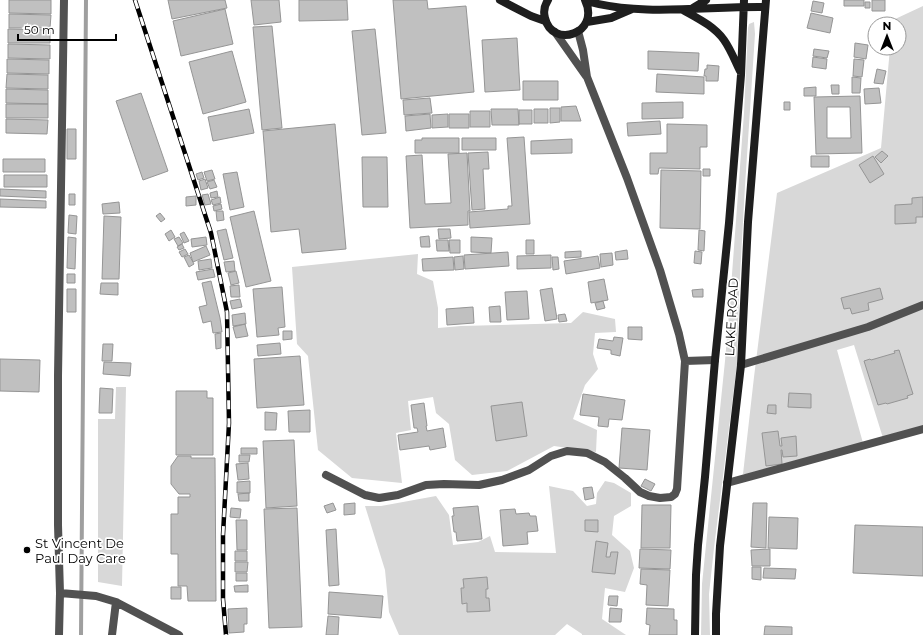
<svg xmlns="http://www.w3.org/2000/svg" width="923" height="635" font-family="Montserrat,sans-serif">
<rect width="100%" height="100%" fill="#fff"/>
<!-- green -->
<path fill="#d8d8d8" d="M923 6V427L883 438 854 345 837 350 863 443 747 474H743L754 377 777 193 881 148 890 48H899V24H892L893 20Z
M754 22 755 34 745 186 739 294 737 364 714 548 709 594 710 635H701L702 584 725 361 730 301 744 113 748 28 749 24Z
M418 254 417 274 433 281 438 308V328L461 326 571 323 583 312 615 319 616 332 595 333 593 354 598 369 585 385 573 419 597 430 596 452 554 446 507 471 472 475 455 460 449 424 436 413 433 397 408 401 411 430 396 433 402 483 352 478 318 450 308 356 297 344 292 267Z
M116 387H126L122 586 98 582V419H115Z
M605 481 614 483 631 493V506L614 516 612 535 630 551 634 568 625 592 605 588 602 619 626 635H582V634L567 624 555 635H399L389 612 385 570 365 506H381L436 496 449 515 453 545 478 542 490 536 495 552 556 553 549 486 573 491 587 506 596 504 597 493Z"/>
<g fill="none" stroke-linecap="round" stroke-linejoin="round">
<!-- stream -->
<path stroke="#9f9f9f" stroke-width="4" d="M81 635 86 0"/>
</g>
<!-- building -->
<path fill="#c0c0c0" stroke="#959595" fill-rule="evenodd" d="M9 0H51V14L9 13Z
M168 0H225L227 8 172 19Z
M251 0H279L281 22 254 25Z
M299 0H347L348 20 299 21Z
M393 0H427L428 9 466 6 474 92 401 99Z
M844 0H864V6H844Z
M872 0H885V11H872Z
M813 1 824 3 822 13 811 11Z
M865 2H870V8H865Z
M225 9 233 44 181 56 173 21Z
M811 13 833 18 830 33 807 28Z
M9 14 51 15 50 28H9Z
M272 26 282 128 262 130 253 27Z
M8 29 50 30V43H8Z
M375 29 386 133 362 135 352 31Z
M517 38 520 90 485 92 482 40Z
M855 43 868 45 866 59 854 57Z
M8 44 50 45V59L8 58Z
M814 49 829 51 827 58 813 56Z
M232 51 246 102 203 114 189 62Z
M648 51 699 53 698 71 648 69Z
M813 57 827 59 826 69 812 67Z
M7 59 49 60V74L7 73Z
M854 59 864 60 862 77 853 76Z
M707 65 719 66 718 81H706V76H704L705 69H707Z
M877 69 886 71 883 84 874 83Z
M7 74 48 75V89L6 88Z
M657 74 704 77V94L656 92Z
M852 77 861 78 860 93H852Z
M523 81H558V100H523Z
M831 85H839V94H832Z
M816 87V96H804V88Z
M879 88 881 103 865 104 864 89Z
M6 89 48 90V104L6 103Z
M141 93 168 171 143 180 116 101Z
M860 96 862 153 816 154 814 97ZM827 107H850L851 138H827Z
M430 98 432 113 404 115 403 100Z
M683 102V118L642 119V103Z
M784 102H790V110H784Z
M6 104H48V118H6Z
M576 106 581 121H561V107Z
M550 108H560V122L550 123Z
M249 109 254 133 213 141 208 117Z
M491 109H518L519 125H492Z
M534 109H548V123H534Z
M519 110H532V124H519Z
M470 111H490V127H470Z
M430 114 431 128 406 131 405 116Z
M448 114V127L432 128V115Z
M449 114H469V128H449Z
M6 119 48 120 47 134 6 133Z
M660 121 661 134 628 136 627 123Z
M335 124 346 249 302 253 299 229 271 232 263 131Z
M667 124 707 125V147H700V169L659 168 658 174H650V153H667Z
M67 129H76V159H67Z
M524 137 530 224 470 228 469 212 508 209V206H512L507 138Z
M422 138H459V153H415V140H422Z
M462 138H496V150H462Z
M572 139V153L531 154V141Z
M882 151 888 156 881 163 875 157Z
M488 152 489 169H483L485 209 472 210 468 153Z
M467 153 470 211H468V225L410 228 406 156 422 155 425 204 451 203 448 154Z
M811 156H829V167H811Z
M873 156 884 174 870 183 859 165Z
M362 157H387L388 207H363Z
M3 159H45V172H3Z
M703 169H710V176H703Z
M212 170 215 179 207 181 204 172Z
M661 170 701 171 700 229 660 228Z
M202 172 204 178 198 180 196 174Z
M237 172 244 207 230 210 223 174Z
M4 175H47V187H4Z
M205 179 208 188 201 190 199 181Z
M214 180 217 187 210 189 207 182Z
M0 189 46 191V198L0 196Z
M217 191 218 197 211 198 210 193Z
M69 194H75V205H69Z
M208 194 211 204 205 205 202 195Z
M196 196V205L186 206V197Z
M220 197 221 203 213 205 211 200Z
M923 197V217H916V223L895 224V205L912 204V198Z
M0 199 46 201V208L0 207Z
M119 202 120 213 103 214 102 204Z
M221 204 222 209 214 211 213 206Z
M216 211H223L224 220 217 221Z
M254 211 271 281 246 287 230 217Z
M160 213 165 219 161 222 156 216Z
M69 215 77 216 76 234 68 233Z
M104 216 121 217 119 279H102Z
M226 229 233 258 224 260 217 231Z
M438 229H450L451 238 439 239Z
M171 230 175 237 169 241 165 234Z
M699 230 705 231 704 251 698 250Z
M184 232 189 241 184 243 180 234Z
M429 236 430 247H421L420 237Z
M68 237 76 238 75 269 67 268Z
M179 237 183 243 178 246 174 239Z
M206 237 207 245 192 247 191 239Z
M471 237 492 238 491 253 471 252Z
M436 240H448L449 251H437Z
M449 240H460V253H450Z
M526 240H534V254H526Z
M182 244 184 248 179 250 177 247Z
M206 246 210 255 193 262 190 253Z
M185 249 188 254 182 257 179 252Z
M627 250 628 259 616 260 615 252Z
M581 251V257L565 258V252Z
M695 251 702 252 701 264 694 263Z
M508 252 509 266 465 269 464 255Z
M612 253 613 265 601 267 600 254Z
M189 255 194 264 189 267 184 257Z
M551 255V268L517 269V256Z
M463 256 464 269 455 270 454 257Z
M598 256 600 268 566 274 564 261Z
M453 257 454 270 423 271 422 259Z
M552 257H558L559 269 553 270Z
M211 259 212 268 199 270 198 261Z
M234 261 235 271 226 272 224 262Z
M213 269 215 277 198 280 196 272Z
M236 271 239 283 231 285 228 273Z
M67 274H75V283H67Z
M604 279 608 300 591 303 588 282Z
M211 281 220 318 222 332 213 333 211 321 203 323 199 307 207 305 202 283Z
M101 283H118V295L100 294Z
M239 285 240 297H231L230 286Z
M282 287 285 327 278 328 279 335 257 337 253 289Z
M552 288 557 319 545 321 540 290Z
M880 288 883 299 868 303 869 310 852 314 850 308 844 309 841 298Z
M67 289H76V312H67Z
M703 289V297H693L692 290Z
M527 291 529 319 507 320 505 292Z
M240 299 242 307 232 309 230 301Z
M603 301 605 308 597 310 595 303Z
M500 306 501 322H490L489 307Z
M473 307 474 323 447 325 446 309Z
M245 313 246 324 233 326 232 315Z
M565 314 567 321 559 322 558 315Z
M245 324 248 336 236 338 233 327Z
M628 327H642V340L628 339Z
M283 331H292V339L283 340Z
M221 333V348L216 349 215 334Z
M614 337 623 338 620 356 611 354V350L597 348 599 339 613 341Z
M280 343 281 354 258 356 257 345Z
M103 344H113L112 361H102Z
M899 350 913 394 907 396 908 398 887 404 886 403 878 405 864 361 870 359 871 360 895 353 894 351Z
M300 356 304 405 257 408 254 359Z
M0 359 40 360 39 392 0 391Z
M104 362 131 363 130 376 103 374Z
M100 388 113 389 112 413H99Z
M176 391H207V398H213V455H176Z
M789 393 811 394V408L788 407Z
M583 394 625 400 622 420 609 419 608 427 598 426 599 417 580 415Z
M522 402 527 436 496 441 491 406Z
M424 403 427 426H426L427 431 443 428 446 447 430 450 429 446 400 450 398 435 418 432 417 428H414L411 405Z
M768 405H776V414L767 413Z
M310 410V432H289L288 411Z
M265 412 277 413 276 430H265Z
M622 428 650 430 647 470 619 468Z
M778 431 780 446H782L781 438 796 436 797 456 783 457 782 450H781L782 464 766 466 762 433Z
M294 440 297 506 266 508 263 441Z
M241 448H257V454H241Z
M239 455H250L249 462H239Z
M178 456H191V458H215L216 601H188L187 586H178V554H171V514H178V497H190V494H179L171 484V466Z
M248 463 249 479 238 480 236 464Z
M645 479 655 484 651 491 641 486Z
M250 481V493H237V482Z
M592 487 594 498 585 500 583 488Z
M249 493V501H239L238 494Z
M333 503 336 510 327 513 324 506Z
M355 503V514L344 515V504Z
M753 503H767L766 548 751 547Z
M642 505H671L670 548H641Z
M478 506 482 539 457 541 456 532H454L452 516H454L453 508Z
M231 508 241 509 240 518 230 517Z
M297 508 302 627 269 628 264 509Z
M515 509 516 514 529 513 530 516H536L538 531 527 532 528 544 503 546 500 510Z
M769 517 798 518 797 549 768 548Z
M236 520H247V550H237Z
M585 520H598V532L585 531Z
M855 525 923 527V576L853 573Z
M336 529 339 585 329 586 326 530Z
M596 541 608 543 606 557H610L611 552H618L615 574 592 572Z
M640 549 671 550 670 569 639 568Z
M770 549V566H752L751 550Z
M235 551H247V561H235Z
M235 562H248L247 572H235Z
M752 567H761V580L752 579Z
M764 568 796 569 795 579 763 578Z
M641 569 670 570 668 606 646 605 647 585 640 584Z
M236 573H247V581H236Z
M487 577 488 589H486V598H489L490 611 467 612V603L462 604 461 588H464L463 579Z
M248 585V592H235L234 586Z
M171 587H181V599H171Z
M329 592 383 596 381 618 328 614Z
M609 596H618L617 606 608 605Z
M247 608V624H244V632L229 633 228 609Z
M610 608 622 609 621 622H609Z
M647 608 674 609V620H677V635H649L650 625 646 624Z
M328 616 339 617 338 635H326Z
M765 626 792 627V635H764Z"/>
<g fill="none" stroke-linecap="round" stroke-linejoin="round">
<!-- street -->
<path stroke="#515151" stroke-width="8" d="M578 31 583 50 587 77 627 178 660 270 679 334 685 361 715 360
M555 32 586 76
M741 365 868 327 923 305
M326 475 365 495 379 498 398 495 426 485 444 484 479 485 502 480 529 470 551 456 567 451 587 453 605 462 625 478 640 492 649 496 660 498 671 497 675 494 677 489 685 361
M727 483 923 429
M60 593 96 596 116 602 179 635
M59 635 60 593 58 525V376L64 0
M112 635 116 602"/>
<!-- secondary -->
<path stroke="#1e1e1e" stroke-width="8" d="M500 0 531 16 545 21
M548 0C544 6 543 11 545 18 552 49 601 34 585 0
M586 1C642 17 707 6 765 7
M693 8 706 0
M683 10C697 18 714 26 724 40 731 50 735 61 740 71
M587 22 611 18 632 9
M695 635 696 575 698 545 705 477 715 360 729 223 741 75 744 0
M716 635V614L720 546 741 365 748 222 766 0"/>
<!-- rail casing -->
<g stroke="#000" stroke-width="4.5">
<path id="rail" d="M135 0 211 233 227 312 229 423 223 535V599L226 635"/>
</g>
<!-- rail -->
<use href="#rail" stroke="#fff" stroke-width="3" stroke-dasharray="9" stroke-linecap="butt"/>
</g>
<!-- markers -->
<circle fill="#000" stroke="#fff" stroke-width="1.5" cx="27" cy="550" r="4"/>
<g text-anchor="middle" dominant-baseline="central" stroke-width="3.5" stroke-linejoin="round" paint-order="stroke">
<!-- street labels -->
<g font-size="13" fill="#000" stroke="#fff">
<text transform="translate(731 317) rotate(-87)">LAKE ROAD</text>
</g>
<!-- poi labels -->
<g font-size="13" fill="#000" stroke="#fff" text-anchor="start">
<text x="35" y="543">St Vincent De<tspan x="35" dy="15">Paul Day Care</tspan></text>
</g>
</g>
<!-- north arrow -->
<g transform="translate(887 36)"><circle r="19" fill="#ffffff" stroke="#999999"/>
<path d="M0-3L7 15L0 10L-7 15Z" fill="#000000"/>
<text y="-6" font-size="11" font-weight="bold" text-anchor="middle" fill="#000000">N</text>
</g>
<!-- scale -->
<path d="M18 34v6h98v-6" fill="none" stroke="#000000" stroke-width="2"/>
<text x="24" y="34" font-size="12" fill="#000000" stroke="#ffffff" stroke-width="3" paint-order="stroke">50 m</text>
</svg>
